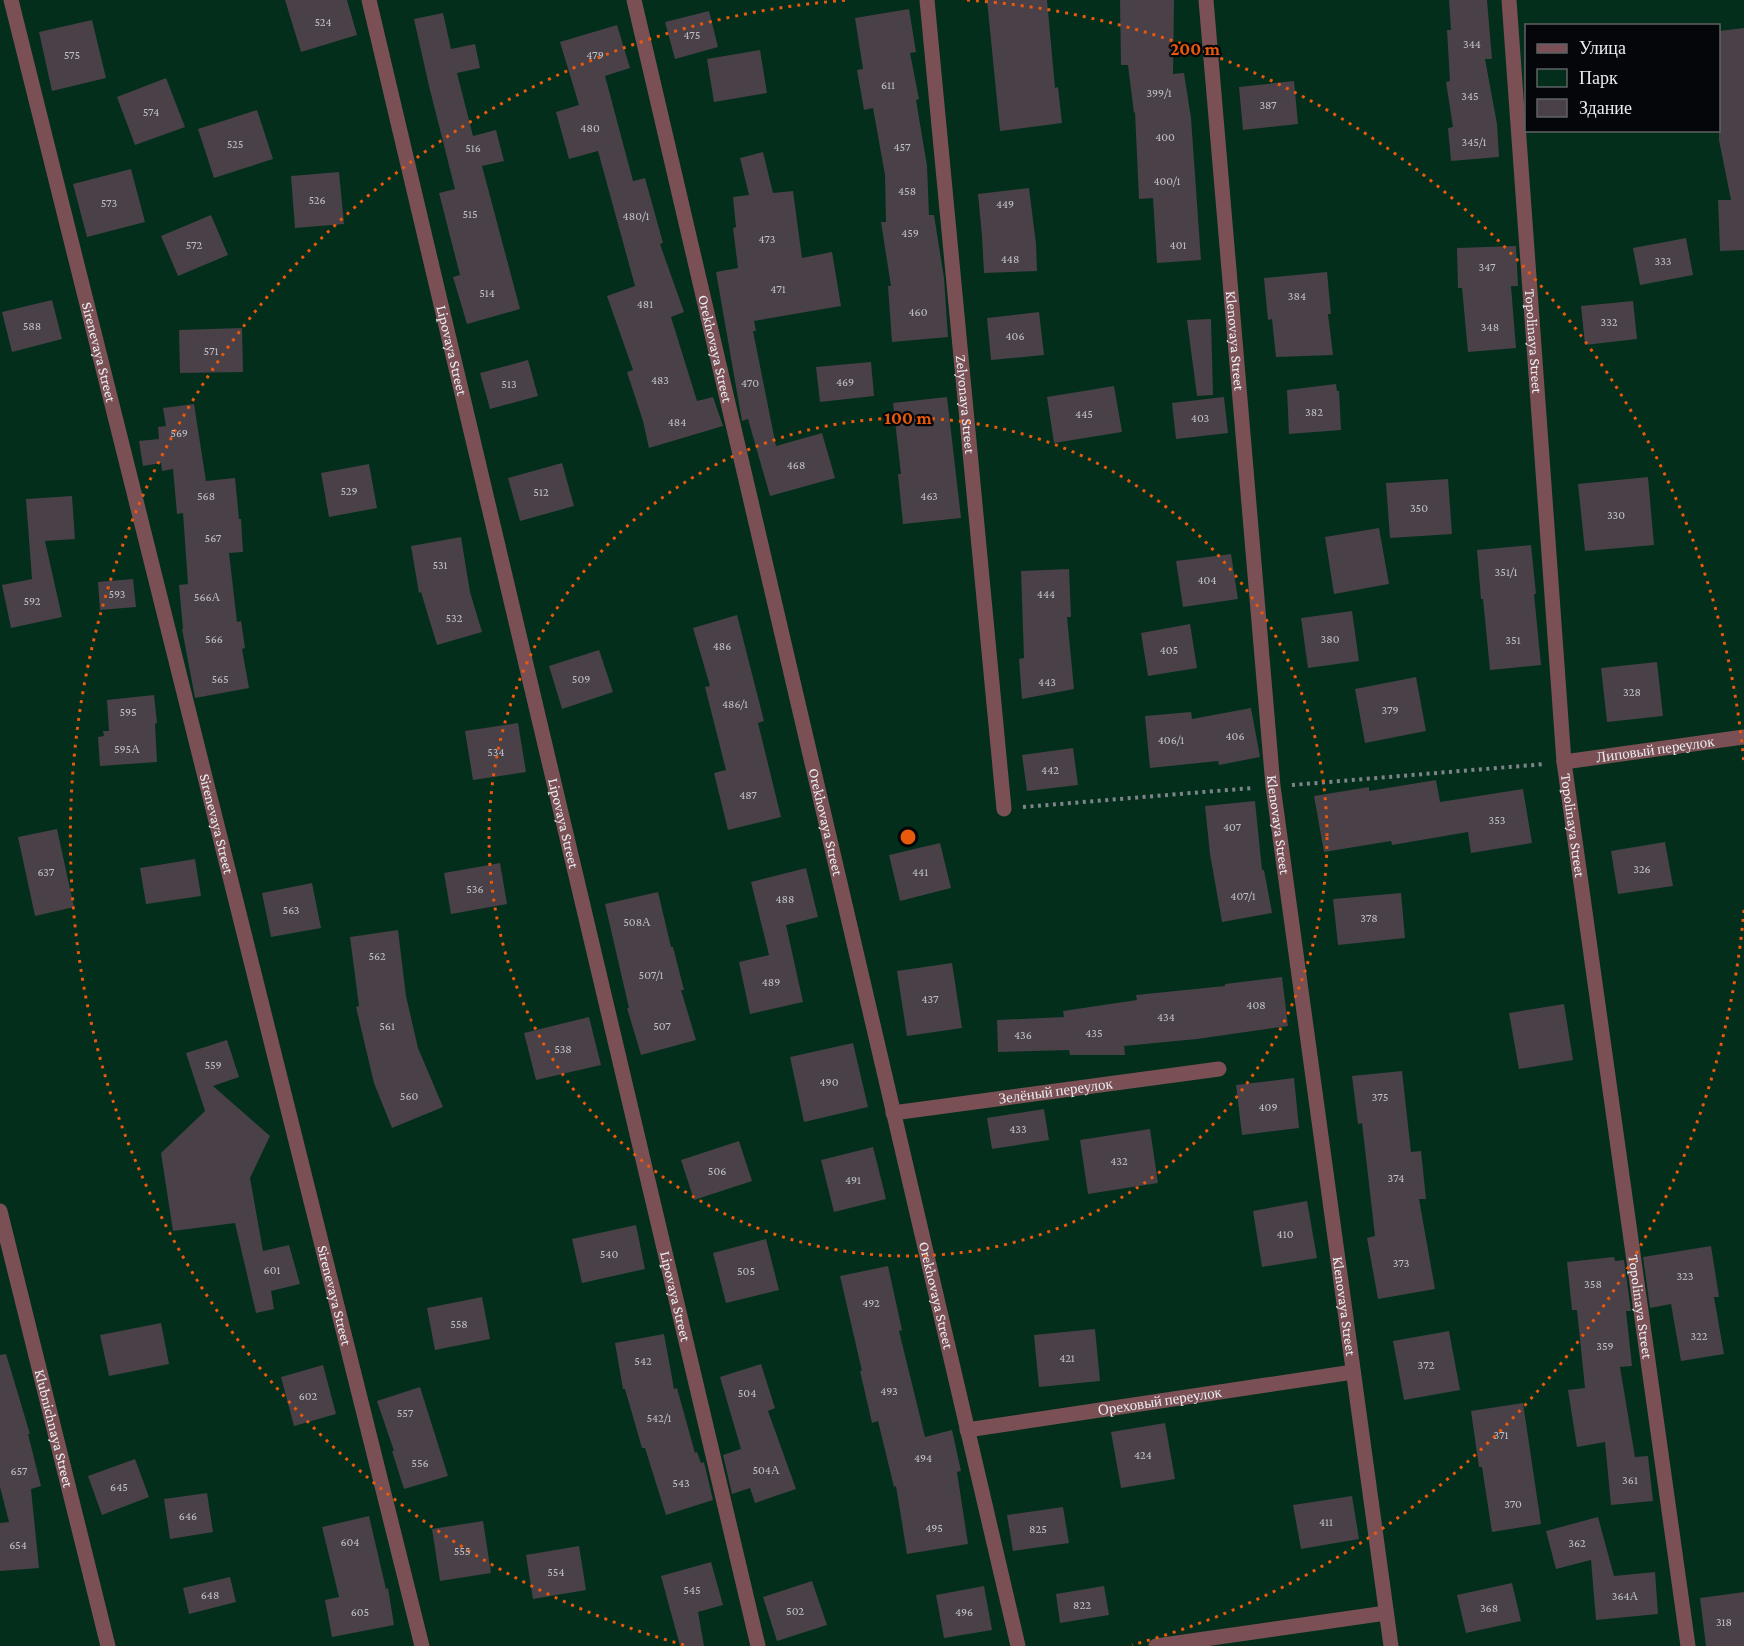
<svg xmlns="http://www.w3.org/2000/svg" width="1744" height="1646" font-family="'Crimson Pro',serif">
<rect width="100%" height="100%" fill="#151b23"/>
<!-- green -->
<path fill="#032e1b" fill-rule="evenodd" d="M0 0H1744V1646H0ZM1526 26H1718V130H1526Z"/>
<!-- building -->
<path fill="#494048" d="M285 0H347L357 35 301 52Z
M987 0H1047L1055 88 1058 87 1062 123 1000 131Z
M1120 0H1174L1173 74 1184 73 1191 118 1201 260 1157 263 1153 198 1139 199 1135 112 1134 113 1128 65H1121Z
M1449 0H1487L1492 59H1485L1497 124 1499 157 1451 161 1448 128 1453 127 1446 82 1450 81 1447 30H1451Z
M909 9 916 52 910 53 919 99 916 100 927 166 929 215H934L944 278 948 337 892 342 888 286H891L881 222H886L885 175 873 108 864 110 857 70 863 69 855 18Z
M709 11 718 47 675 59 665 22Z
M443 13 451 49 475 44 480 68 457 73 473 136 496 130 504 161 482 166 520 309 467 324 453 277 460 275 439 193 455 189 429 86 414 19Z
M92 20 106 78 52 91 39 32Z
M617 25 630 68 605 76 633 181 645 178 663 243 660 244 684 312 671 317 697 401 713 397 723 426 649 448 643 421 627 372 633 370 607 296 635 286 598 151 569 159 556 112 579 105 560 42Z
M1744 28V250L1720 251 1718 200H1731L1719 140V31Z
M760 50 767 93 714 102 707 59Z
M166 78 185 127 135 145 117 97Z
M1294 81 1298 124 1243 130 1239 87Z
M257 110 273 159 214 178 198 129Z
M763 152 773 193 793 191 802 258 832 252 841 306 754 321 756 331H753L776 446 822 433 835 478 770 496 748 419 742 421 716 272 738 268 733 228 736 227 733 197 749 195 740 158Z
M131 169 145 222 87 237 73 184Z
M339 172 344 224 295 228 291 176Z
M1029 188 1036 244 1037 271 984 273 982 236 978 194Z
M211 215 228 255 178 276 161 236Z
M1686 238 1693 275 1640 285 1633 248Z
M1516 246 1518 286H1511L1516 348 1468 352 1462 288H1458L1457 248Z
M1327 272 1331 314H1328L1333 355 1276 357 1272 319 1268 320 1264 278Z
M52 300 62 339 12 352 2 312Z
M1633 301 1637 339 1585 345 1581 306Z
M1039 312 1044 355 991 360 987 318Z
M1211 319 1213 395 1197 396 1187 320Z
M242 328 243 372 180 373 179 330Z
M528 360 538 396 490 409 480 373Z
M871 362 874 396 820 402 816 367Z
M1336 384 1337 391H1339L1341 430 1289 434 1287 390Z
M1114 386 1122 432 1054 443 1047 397Z
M947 397 961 518 903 524 898 474H901L893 403Z
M1224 397 1228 433 1176 439 1172 403Z
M194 404 206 481 235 478 239 519H241L243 552 229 553 237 622 241 621 245 648 242 649 249 688 195 698 182 629H183L179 585 188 584 183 513 177 514 173 469 162 471 161 463 143 466 139 441 159 439 158 427 166 426 163 408Z
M562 463 574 506 520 521 508 478Z
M369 464 377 508 329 517 321 473Z
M1648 477 1654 545 1585 551 1578 484Z
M1448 479 1452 534 1390 538 1386 483Z
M72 496 75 539 45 541 62 617 11 628 2 585 32 579 26 499Z
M1379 528 1389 584 1334 594 1325 537Z
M461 537 470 592 482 632 437 645 421 592 419 593 411 546Z
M1531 545 1536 594H1534L1541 665 1490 670 1483 599H1481L1477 550Z
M1231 554 1238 599 1183 607 1176 561Z
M1069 569 1071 617H1067L1074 689 1022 699 1019 659 1024 658 1021 571Z
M133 579 136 607 100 610 98 582Z
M1352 611 1359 661 1308 668 1301 618Z
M737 615 764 721 758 723 781 817 728 830 714 773 726 770 705 687 710 686 693 628Z
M1190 624 1197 668 1148 676 1141 633Z
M599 650 613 692 562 709 549 666Z
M1657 662 1663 716 1607 722 1601 668Z
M1416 677 1426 731 1365 743 1355 689Z
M154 695 157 723 155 724 157 762 100 766 98 737 104 736 103 731H109L107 700Z
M1251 708 1260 757 1219 765 1218 761 1150 768 1145 716 1191 712 1192 719Z
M518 723 526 772 473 780 465 731Z
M1073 748 1078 785 1027 791 1022 755Z
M1436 780 1440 802 1523 789 1532 843 1471 853 1468 832 1392 845 1391 841 1324 852 1314 796 1369 787V791Z
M1255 801 1262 870H1264L1272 913 1222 922 1210 854 1205 806Z
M57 829 74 907 35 916 18 837Z
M1665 842 1673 886 1618 894 1611 851Z
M940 843 951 888 900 901 889 855Z
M195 859 201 896 146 904 140 868Z
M500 863 507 904 451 914 444 873Z
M806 868 818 917 786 925 803 1002 750 1014 739 962 769 955 751 882Z
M312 883 321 928 271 937 262 893Z
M658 892 671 947H673L684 990H681L696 1040 641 1055 627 1008H629L605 904Z
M1401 893 1405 938 1338 945 1333 899Z
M398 930 406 996 418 1048 443 1107 392 1128 374 1083 356 1007 359 1006 350 937Z
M952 963 962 1028 907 1036 897 971Z
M1282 977 1288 1026 1197 1039 1124 1046 1125 1055H1070L1069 1050 998 1052 997 1020 1064 1017 1063 1011 1137 1000 1136 995 1225 986V984Z
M1564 1004 1573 1060 1519 1069 1509 1013Z
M589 1017 601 1065 536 1080 524 1033Z
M227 1040 239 1077 213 1086 270 1136 250 1178 263 1251 289 1245 300 1284 271 1291 274 1309 256 1313 235 1223 173 1231 161 1153 205 1111 186 1053Z
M853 1043 868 1107 804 1122 790 1057Z
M1402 1071 1411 1152 1421 1151 1426 1199H1419L1435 1289 1378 1299 1367 1238 1375 1236 1362 1123 1358 1124 1352 1076Z
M1294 1078 1299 1128 1242 1135 1236 1085Z
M1044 1109 1049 1140 992 1149 987 1118Z
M1150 1129 1158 1183 1088 1194 1080 1140Z
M739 1141 752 1181 694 1200 681 1160Z
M873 1147 886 1199 834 1212 821 1160Z
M1307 1201 1317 1258 1262 1267 1253 1211Z
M636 1225 645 1269 582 1283 572 1239Z
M766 1239 779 1290 726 1303 713 1253Z
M1711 1246 1719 1297H1714L1724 1354 1681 1361 1671 1304 1650 1308 1643 1257Z
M1614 1257 1615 1261 1624 1260 1631 1311H1626L1632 1366 1620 1367 1635 1457 1648 1456 1653 1501 1611 1505 1605 1442 1577 1447 1568 1390 1585 1388 1577 1310H1572L1567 1262Z
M888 1266 902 1330 899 1331 925 1437 952 1430 961 1471 957 1472 968 1544 907 1554 896 1486 894 1487 878 1421 872 1423 860 1371H862L840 1276Z
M482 1297 490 1339 435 1350 427 1308Z
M161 1323 169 1364 109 1376 100 1335Z
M1095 1329 1100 1381 1039 1387 1034 1335Z
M1449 1331 1460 1390 1404 1400 1393 1341Z
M664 1334 674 1389 677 1388 695 1453 697 1452 701 1463 704 1462 713 1500 666 1515 645 1448H642L625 1389H623L615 1343Z
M6 1354 30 1434H28L41 1486 31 1489 39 1568 0 1571V1523L9 1522 0 1487V1355Z
M761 1364 775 1408 768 1411 796 1489 755 1503 750 1488 732 1494 723 1455 741 1449 720 1377Z
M323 1365 336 1414 294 1426 281 1377Z
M420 1387 448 1476 404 1489 392 1451H394L377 1401Z
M1523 1403 1541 1524 1492 1532 1482 1467H1479L1471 1411Z
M1165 1423 1175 1479 1121 1488 1111 1432Z
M135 1459 149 1497 102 1515 88 1476Z
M207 1493 213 1532 170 1539 164 1499Z
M1352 1496 1359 1539 1301 1549 1293 1505Z
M1063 1507 1069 1543 1013 1551 1007 1515Z
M369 1516 386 1589 388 1588 394 1625 332 1637 325 1600 339 1597 322 1527Z
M1598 1517 1614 1576 1655 1572 1658 1614 1596 1620 1591 1560 1556 1569 1546 1531Z
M483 1521 491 1573 440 1581 432 1529Z
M579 1546 586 1590 533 1599 526 1555Z
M711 1562 723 1605 698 1612 704 1646H680L661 1576Z
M230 1577 236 1602 189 1614 183 1588Z
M812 1581 827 1625 777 1641 763 1597Z
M1512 1583 1521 1621 1466 1633 1457 1595Z
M984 1586 992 1630 944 1638 936 1595Z
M1104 1586 1109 1615 1060 1623 1056 1594Z
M1744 1592V1646H1706L1700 1598Z"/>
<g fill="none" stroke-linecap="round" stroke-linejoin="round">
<!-- path -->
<path stroke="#7f848b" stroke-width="4" stroke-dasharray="3 4.5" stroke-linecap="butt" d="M1292 785 1545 764
M1023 807 1252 788"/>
<!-- street -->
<g stroke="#7a5055" stroke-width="15">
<path id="s1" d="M11 0 422 1646"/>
<path id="s2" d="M369 0 758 1646"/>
<path id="s3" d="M634 0 1018 1646"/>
<path id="s4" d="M927 0 1004 809"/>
<path id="s5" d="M1206 0 1273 786 1391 1646"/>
<path id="s6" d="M1509 0 1564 762 1688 1646"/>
<path id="s7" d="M1564 762 1744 737"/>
<path id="s8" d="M893 1113 1219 1069"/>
<path id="s9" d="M0 1211 108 1646"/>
<path id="s10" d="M967 1430 1353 1372"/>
<path d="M1156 1646 1386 1613"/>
</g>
</g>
<!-- distance rings -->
<g fill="none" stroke="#e8590c" stroke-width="3" stroke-dasharray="3 6">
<circle cx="908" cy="837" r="419"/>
<path d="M1744 910A839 839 0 0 1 1132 1645M684 1645A839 839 0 0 1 849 0M967 0A839 839 0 0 1 1744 764"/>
</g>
<g text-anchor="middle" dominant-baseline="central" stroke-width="4.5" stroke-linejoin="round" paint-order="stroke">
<!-- number labels -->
<g font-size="12" fill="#c0c1c7">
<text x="323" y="22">524</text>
<text x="692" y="35">475</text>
<text x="1472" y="44">344</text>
<text x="72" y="55">575</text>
<text x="595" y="55">479</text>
<text x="888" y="85">611</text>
<text x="1159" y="93">399/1</text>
<text x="1470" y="96">345</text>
<text x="1268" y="105">387</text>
<text x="151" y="112">574</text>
<text x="590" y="128">480</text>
<text x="1165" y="137">400</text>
<text x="1474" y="142">345/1</text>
<text x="235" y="144">525</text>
<text x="902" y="147">457</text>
<text x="473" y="148">516</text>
<text x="1167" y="181">400/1</text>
<text x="907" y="191">458</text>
<text x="317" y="200">526</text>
<text x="109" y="203">573</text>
<text x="1005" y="204">449</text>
<text x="470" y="214">515</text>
<text x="636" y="216">480/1</text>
<text x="910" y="233">459</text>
<text x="767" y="239">473</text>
<text x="194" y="245">572</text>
<text x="1178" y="245">401</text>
<text x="1010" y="259">448</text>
<text x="1663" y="261">333</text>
<text x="1487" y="267">347</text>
<text x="778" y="289">471</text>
<text x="487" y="293">514</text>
<text x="1297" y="296">384</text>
<text x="645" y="304">481</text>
<text x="918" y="312">460</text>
<text x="1609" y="322">332</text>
<text x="32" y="326">588</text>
<text x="1490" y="327">348</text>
<text x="1015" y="336">406</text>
<text x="211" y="351">571</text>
<text x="660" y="380">483</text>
<text x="845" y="382">469</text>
<text x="750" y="383">470</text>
<text x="509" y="384">513</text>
<text x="1314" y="412">382</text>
<text x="1084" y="414">445</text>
<text x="1200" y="418">403</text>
<text x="677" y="422">484</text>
<text x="179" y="433">569</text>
<text x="796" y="465">468</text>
<text x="349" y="491">529</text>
<text x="541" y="492">512</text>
<text x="206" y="496">568</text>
<text x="929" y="496">463</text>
<text x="1419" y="508">350</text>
<text x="1616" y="515">330</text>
<text x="213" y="538">567</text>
<text x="440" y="565">531</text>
<text x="1506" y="572">351/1</text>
<text x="1207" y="580">404</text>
<text x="117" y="594">593</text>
<text x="1046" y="594">444</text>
<text x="207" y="597">566А</text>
<text x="32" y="601">592</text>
<text x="454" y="618">532</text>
<text x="214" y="639">566</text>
<text x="1330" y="639">380</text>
<text x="1513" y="640">351</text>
<text x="722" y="646">486</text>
<text x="1169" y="650">405</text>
<text x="220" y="679">565</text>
<text x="581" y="679">509</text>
<text x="1047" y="682">443</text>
<text x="1632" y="692">328</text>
<text x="735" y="704">486/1</text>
<text x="1390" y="710">379</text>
<text x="128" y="712">595</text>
<text x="1235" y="736">406</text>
<text x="1171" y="740">406/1</text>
<text x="127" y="749">595А</text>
<text x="496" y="752">534</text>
<text x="1050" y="770">442</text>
<text x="748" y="795">487</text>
<text x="1497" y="820">353</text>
<text x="1232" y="827">407</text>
<text x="1642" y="869">326</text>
<text x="46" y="872">637</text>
<text x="920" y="872">441</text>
<text x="475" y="889">536</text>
<text x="1243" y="896">407/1</text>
<text x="785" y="899">488</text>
<text x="291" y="910">563</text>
<text x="1369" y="918">378</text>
<text x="637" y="922">508А</text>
<text x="377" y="956">562</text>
<text x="651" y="975">507/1</text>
<text x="771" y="982">489</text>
<text x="930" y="999">437</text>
<text x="1256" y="1005">408</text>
<text x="1166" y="1017">434</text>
<text x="387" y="1026">561</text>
<text x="662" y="1026">507</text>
<text x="1094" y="1033">435</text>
<text x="1023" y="1035">436</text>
<text x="563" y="1049">538</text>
<text x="213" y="1065">559</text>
<text x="829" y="1082">490</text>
<text x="409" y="1096">560</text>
<text x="1380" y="1097">375</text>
<text x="1268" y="1107">409</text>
<text x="1018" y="1129">433</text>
<text x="1119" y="1161">432</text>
<text x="717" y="1171">506</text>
<text x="1396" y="1178">374</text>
<text x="853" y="1180">491</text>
<text x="1285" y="1234">410</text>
<text x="609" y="1254">540</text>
<text x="1401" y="1263">373</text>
<text x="272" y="1270">601</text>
<text x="746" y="1271">505</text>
<text x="1685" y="1276">323</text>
<text x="1593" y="1284">358</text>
<text x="871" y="1303">492</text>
<text x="459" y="1324">558</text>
<text x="1699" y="1336">322</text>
<text x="1605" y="1346">359</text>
<text x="1067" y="1358">421</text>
<text x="643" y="1361">542</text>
<text x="1426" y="1365">372</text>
<text x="889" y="1391">493</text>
<text x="747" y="1393">504</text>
<text x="308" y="1396">602</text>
<text x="405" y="1413">557</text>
<text x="659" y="1418">542/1</text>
<text x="1501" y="1435">371</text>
<text x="1143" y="1455">424</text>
<text x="923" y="1458">494</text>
<text x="420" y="1463">556</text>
<text x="766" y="1470">504А</text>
<text x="19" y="1471">657</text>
<text x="1630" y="1480">361</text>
<text x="681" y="1483">543</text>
<text x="119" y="1487">645</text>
<text x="1513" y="1504">370</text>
<text x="188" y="1516">646</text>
<text x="1326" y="1522">411</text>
<text x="934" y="1528">495</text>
<text x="1038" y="1529">825</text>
<text x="350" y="1542">604</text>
<text x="1577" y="1543">362</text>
<text x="18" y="1545">654</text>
<text x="462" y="1551">555</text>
<text x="556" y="1572">554</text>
<text x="692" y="1590">545</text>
<text x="210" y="1595">648</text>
<text x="1625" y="1596">364А</text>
<text x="1082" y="1605">822</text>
<text x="1489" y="1608">368</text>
<text x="795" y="1611">502</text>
<text x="360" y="1612">605</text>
<text x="964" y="1612">496</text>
<text x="1724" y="1622">318</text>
</g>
<!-- street labels -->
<g font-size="15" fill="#e8ecf1" stroke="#040609">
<text stroke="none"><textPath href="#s5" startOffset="342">Klenovaya Street</textPath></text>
<text stroke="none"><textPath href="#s6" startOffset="342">Topolinaya Street</textPath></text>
<text stroke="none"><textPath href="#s2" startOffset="360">Lipovaya Street</textPath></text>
<text stroke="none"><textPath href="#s3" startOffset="358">Orekhovaya Street</textPath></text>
<text stroke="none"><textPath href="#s1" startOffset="363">Sirenevaya Street</textPath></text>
<text stroke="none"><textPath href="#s4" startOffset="406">Zelyonaya Street</textPath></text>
<text stroke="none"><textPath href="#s7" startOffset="92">Липовый переулок</textPath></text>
<text stroke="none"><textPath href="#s1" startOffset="849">Sirenevaya Street</textPath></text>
<text stroke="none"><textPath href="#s2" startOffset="846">Lipovaya Street</textPath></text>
<text stroke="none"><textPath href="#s3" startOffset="844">Orekhovaya Street</textPath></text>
<text stroke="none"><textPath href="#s5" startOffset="828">Klenovaya Street</textPath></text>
<text stroke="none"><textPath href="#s6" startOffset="828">Topolinaya Street</textPath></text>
<text stroke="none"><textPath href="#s8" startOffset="164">Зелёный переулок</textPath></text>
<text stroke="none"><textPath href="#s1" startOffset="1335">Sirenevaya Street</textPath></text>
<text stroke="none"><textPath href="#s2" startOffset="1332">Lipovaya Street</textPath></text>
<text stroke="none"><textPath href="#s3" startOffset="1330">Orekhovaya Street</textPath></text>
<text stroke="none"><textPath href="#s5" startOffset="1314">Klenovaya Street</textPath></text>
<text stroke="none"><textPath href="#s6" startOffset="1314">Topolinaya Street</textPath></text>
<text stroke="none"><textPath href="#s10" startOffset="195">Ореховый переулок</textPath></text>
<text stroke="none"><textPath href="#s9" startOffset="224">Klubnichnaya Street</textPath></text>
</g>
</g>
<circle cx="908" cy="837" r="9" fill="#e8590c" stroke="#040609" stroke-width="3"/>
<g font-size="18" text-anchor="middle" font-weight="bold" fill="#e8590c" stroke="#040609" stroke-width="4.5" stroke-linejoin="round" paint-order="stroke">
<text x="1195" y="55">200 m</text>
<text x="908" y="424">100 m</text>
</g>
<!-- legend -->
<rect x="1525" y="24" width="195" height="108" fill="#040609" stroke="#5f6266" stroke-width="1.5"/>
<rect x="1537" y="44" width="30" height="9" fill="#7a5055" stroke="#5f6266" stroke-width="1.5"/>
<text x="1579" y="54" font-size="18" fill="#e8ecf1">Улица</text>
<rect x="1537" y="69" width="30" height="18" fill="#032e1b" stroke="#5f6266" stroke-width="1.5"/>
<text x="1579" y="84" font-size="18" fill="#e8ecf1">Парк</text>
<rect x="1537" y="99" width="30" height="18" fill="#494048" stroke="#5f6266" stroke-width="1.5"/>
<text x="1579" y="114" font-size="18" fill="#e8ecf1">Здание</text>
</svg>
